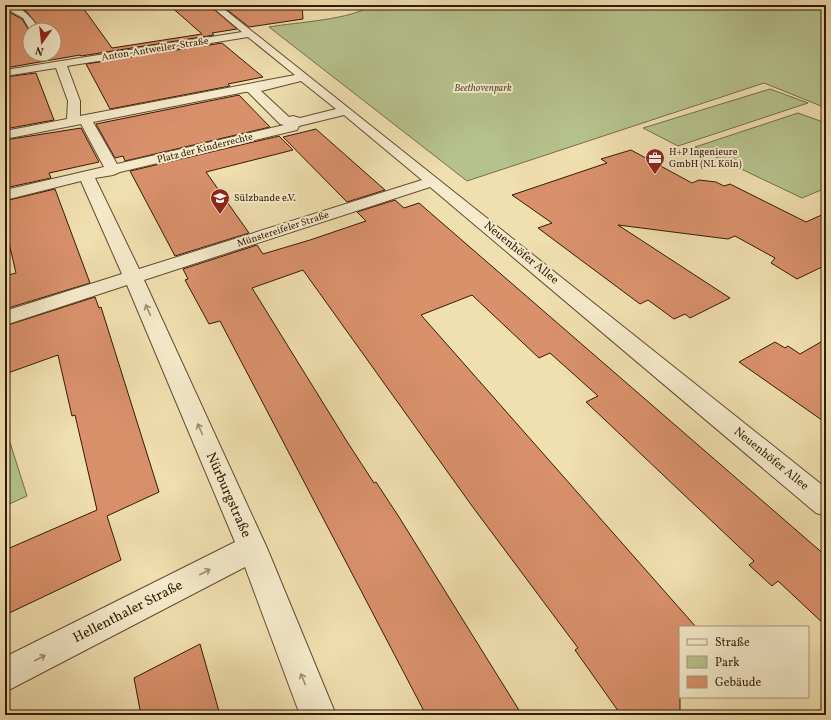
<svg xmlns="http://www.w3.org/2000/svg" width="831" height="720" font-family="Vollkorn,serif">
<rect width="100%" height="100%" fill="#f0dfaf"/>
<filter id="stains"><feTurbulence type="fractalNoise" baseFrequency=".005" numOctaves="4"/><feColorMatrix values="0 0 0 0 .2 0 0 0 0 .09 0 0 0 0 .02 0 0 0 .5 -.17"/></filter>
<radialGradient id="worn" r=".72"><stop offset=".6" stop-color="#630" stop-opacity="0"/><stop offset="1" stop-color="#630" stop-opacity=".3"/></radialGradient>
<!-- green -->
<path fill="#b6c28d" stroke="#746e48" d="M373 5H826V108L764 83 467 181 269 27C298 22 350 20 373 5Z
M770 89 808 103 678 146 643 128Z
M798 113 826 123V188L802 198 695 147Z
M5 427 27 496 5 506Z"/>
<!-- building -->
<path fill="#d9916c" stroke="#331a04" d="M15 5H81L112 48 202 34 169 5H209L237 29 212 33 214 35 81 56 80 55 5 68V10L22 19 30 32V54H54V30H41L27 12Z
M221 5H302L303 19 249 27Z
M222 43 263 77 228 84 230 86 110 109 86 64Z
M36 73 54 120 5 129V77Z
M239 95 270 127 125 161 123 156 115 158 96 124Z
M81 128 99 162 49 173 51 178 5 188V140Z
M316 129 342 152 385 190 347 202 283 137Z
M279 136 293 150 206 172 249 233 175 256 130 171Z
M631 150 692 183 699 180 716 182 724 186 730 184 806 222 826 213V265L797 279 771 263 775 258 735 236 728 239 618 225 730 298 690 318 685 314 674 319 648 300 640 304 538 228 552 223 512 195 607 163 601 159Z
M55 189 90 283 5 309V276L16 273 5 226V201Z
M395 200 404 208 419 203 826 556V626L778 581 772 586 749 565 754 561 586 402 598 396 550 353 539 358 472 295 421 315 696 627H680V715H621L575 650 578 648 472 506 303 270 252 288 346 440 374 483 376 482 399 517 522 715H426L220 321 209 324 185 280 188 279 183 269 257 245 263 254 310 240 366 221 357 212Z
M95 297 99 308 101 307 159 492 107 516 121 560 5 615V550L97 510 75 415 72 416 58 355 5 374V326Z
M826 339V423L739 362 775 342 785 348 788 346 800 354Z
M200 644 220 715H141L134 678Z"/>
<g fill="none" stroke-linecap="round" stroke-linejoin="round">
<!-- minor casing -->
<g stroke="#624b2f" stroke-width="2">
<path id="minor" d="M5 5C22 5 31 17 40 30H30L23 18 5 8Z
M210 5H219L826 488V516L816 513 430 187 144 280 267 548 336 715H300L245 567 5 692V657L235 542 127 285 5 325V311L122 274 81 181 5 200V190L104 167 81 124 5 139V131L67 119 68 101 56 68 5 76V70L242 32ZM248 37 295 75 80 116V101L67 66ZM301 81 336 109 300 118 293 116 289 117 261 91ZM245 92H248L280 124 284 125 117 164 93 122ZM344 115 422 180 139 269 95 178 113 175 120 172 297 130 299 126Z"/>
</g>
<!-- minor -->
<use href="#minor" fill="#f5eacb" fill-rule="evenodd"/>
</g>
<!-- one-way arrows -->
<defs><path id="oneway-shaft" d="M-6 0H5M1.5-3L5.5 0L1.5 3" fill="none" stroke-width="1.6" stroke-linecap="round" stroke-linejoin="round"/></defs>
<g stroke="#9e8c71">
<use href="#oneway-shaft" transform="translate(148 310) rotate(-114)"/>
<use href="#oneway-shaft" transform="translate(200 429) rotate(-114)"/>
<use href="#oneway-shaft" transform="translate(205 572) rotate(-27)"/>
<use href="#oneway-shaft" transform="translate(40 658) rotate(-27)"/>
<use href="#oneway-shaft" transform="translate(303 679) rotate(-112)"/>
</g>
<!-- icons -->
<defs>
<g id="office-pin" transform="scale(1)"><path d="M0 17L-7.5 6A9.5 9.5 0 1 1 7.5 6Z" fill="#8f2418" stroke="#f5eacb"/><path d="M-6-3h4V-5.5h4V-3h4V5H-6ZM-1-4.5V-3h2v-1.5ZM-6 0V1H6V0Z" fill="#fff"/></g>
<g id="school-pin" transform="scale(1)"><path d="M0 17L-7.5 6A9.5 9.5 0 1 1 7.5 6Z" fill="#8f2418" stroke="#f5eacb"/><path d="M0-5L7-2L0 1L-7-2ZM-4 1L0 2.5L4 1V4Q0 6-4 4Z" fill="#fff"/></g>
</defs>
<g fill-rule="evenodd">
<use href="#office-pin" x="655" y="158"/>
<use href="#school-pin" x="220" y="198"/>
</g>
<g text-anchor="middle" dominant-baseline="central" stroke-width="4" stroke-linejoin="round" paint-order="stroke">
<!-- far-street labels -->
<g font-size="10" fill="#331a04" stroke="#f5eacb">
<text transform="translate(155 49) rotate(-9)">Anton-Antweiler-Straße</text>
<text transform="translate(205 148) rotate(-14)">Platz der Kinderrechte</text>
<text transform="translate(283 229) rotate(-18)">Münstereifeler Straße</text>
</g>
<!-- far-park labels -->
<g font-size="10" font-style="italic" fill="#5a4c2d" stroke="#f5eacb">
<text x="483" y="88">Beethovenpark</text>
</g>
<!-- far-poi labels -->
<g font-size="10" fill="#331a04" stroke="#f5eacb" text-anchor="start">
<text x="669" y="152">H+P Ingenieure<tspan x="669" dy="12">GmbH (NL Köln)</tspan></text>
<text x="234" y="198">Sülzbande e.V.</text>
</g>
<!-- street labels -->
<g font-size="12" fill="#331a04" stroke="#f5eacb">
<text transform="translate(521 253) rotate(39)">Neuenhöfer Allee</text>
<text transform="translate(771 459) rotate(39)">Neuenhöfer Allee</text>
</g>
<!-- near-street labels -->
<g font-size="14" fill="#331a04" stroke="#f5eacb">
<text transform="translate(228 495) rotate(66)">Nürburgstraße</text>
<text transform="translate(128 612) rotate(-27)">Hellenthaler Straße</text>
</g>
</g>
<!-- margin -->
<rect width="831" height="720" fill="none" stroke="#f0dfaf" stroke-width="20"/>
<rect x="6" y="6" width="819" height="708" fill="none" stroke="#331a04" stroke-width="2"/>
<rect x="10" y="10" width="811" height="700" fill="none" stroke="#331a04"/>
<!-- legend -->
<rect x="679" y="626" width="130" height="72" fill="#f5eacb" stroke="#a7977b"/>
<rect x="687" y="639" width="20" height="6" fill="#f5eacb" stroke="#a7977b"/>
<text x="715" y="646" font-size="12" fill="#331a04">Straße</text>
<rect x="687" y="656" width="20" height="12" fill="#b6c28d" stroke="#a7977b"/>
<text x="715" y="666" font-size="12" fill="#331a04">Park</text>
<rect x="687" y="676" width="20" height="12" fill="#d9916c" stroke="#a7977b"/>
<text x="715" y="686" font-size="12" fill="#331a04">Gebäude</text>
<!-- north arrow -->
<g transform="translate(42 42) rotate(195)"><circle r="19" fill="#f5eacb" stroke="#a7977b"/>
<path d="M0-3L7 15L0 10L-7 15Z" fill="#8f2418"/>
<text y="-6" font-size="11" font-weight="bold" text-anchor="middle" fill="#331a04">N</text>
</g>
<rect width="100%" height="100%" filter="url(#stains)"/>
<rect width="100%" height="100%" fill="url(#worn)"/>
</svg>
